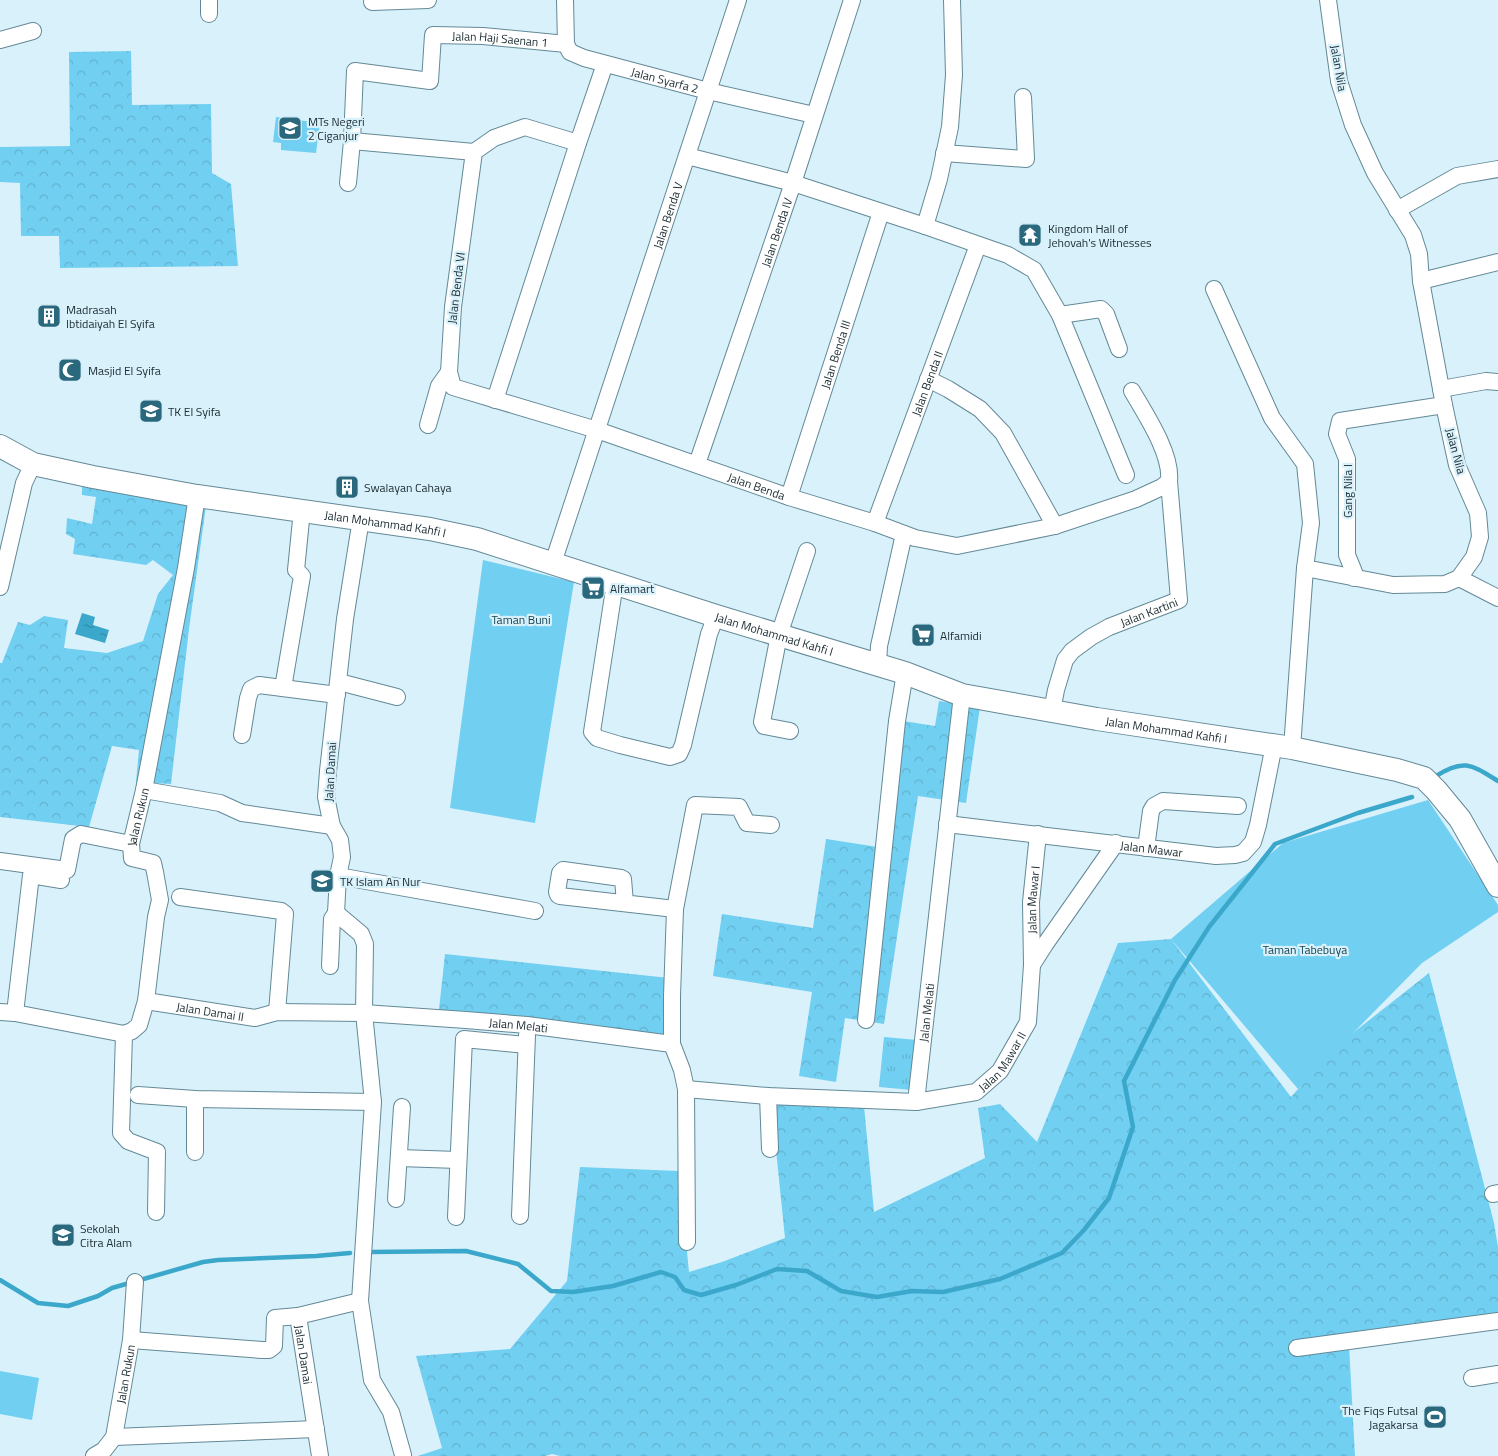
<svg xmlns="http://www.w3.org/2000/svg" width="1498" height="1456" font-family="'Titillium Web',sans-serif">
<defs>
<pattern id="grass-tufts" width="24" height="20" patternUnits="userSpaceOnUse" patternTransform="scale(1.25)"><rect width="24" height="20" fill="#71cff1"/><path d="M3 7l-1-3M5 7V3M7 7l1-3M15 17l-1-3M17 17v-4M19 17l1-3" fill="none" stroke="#62b2cf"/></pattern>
<pattern id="forest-crowns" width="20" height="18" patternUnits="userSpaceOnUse" patternTransform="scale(1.25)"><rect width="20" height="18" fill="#71cff1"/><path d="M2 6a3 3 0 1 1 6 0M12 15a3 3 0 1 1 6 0" fill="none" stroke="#62b2cf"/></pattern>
<pattern id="water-ripples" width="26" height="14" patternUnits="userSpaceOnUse" patternTransform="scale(1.25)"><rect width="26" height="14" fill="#3ba8cb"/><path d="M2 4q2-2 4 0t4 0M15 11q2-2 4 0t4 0" fill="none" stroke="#3189a6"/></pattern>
</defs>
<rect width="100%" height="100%" fill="#d9f1fb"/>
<!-- grass -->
<path fill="url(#grass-tufts)" d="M884 1037 928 1041 923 1091 879 1087Z"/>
<!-- forest -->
<path fill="url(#forest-crowns)" d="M131 51 132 105 211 104 212 173 231 184 238 266 60 268 59 236H21L20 183 0 182V147L70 146 69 52Z
M82 482 206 506 189 629 171 784 136 782 139 750 112 746 89 827 0 817V663H2L18 622 30 625 44 616 68 620 64 648 107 653 143 641 158 594 173 575 153 560 146 565 73 554 75 539 66 534 67 518 92 524 96 497 82 495Z
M939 701 980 707 966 803 918 796 884 1024 845 1018 836 1082 799 1076 812 992 713 976 722 914 813 928 826 839 878 847 897 720 935 726Z
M1171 939 1291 1097 1335 1047 1429 973 1494 1223 1498 1247V1322L1349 1345 1355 1456H560L552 1454 545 1456H418L442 1448 416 1356 510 1349 567 1281 580 1167 679 1171 689 1272 722 1262 785 1238 771 1101 864 1106 874 1212 985 1158 978 1108 1000 1104 1037 1142 1118 943Z
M445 954 669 978 662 1042 438 1019Z"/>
<!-- park -->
<path fill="#71cff1" d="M276 117 320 123 316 153 281 150V143L273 142Z
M483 560 574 582 535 823 450 808Z
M1428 800 1498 905V912L1422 963 1298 1089 1171 939 1283 843Z
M0 1371 39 1378 32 1420 0 1414Z"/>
<!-- water -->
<path fill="url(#water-ripples)" d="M82 613 95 617 93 625 109 630 105 643 75 634Z"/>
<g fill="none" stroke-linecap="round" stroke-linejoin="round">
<!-- stream -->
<path stroke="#3ba8cb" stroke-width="4.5" d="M1436 776C1464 758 1472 765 1498 781
M370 1252 466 1251 518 1264 551 1291 573 1292 613 1286 661 1272 675 1277 684 1290 701 1295 736 1285 777 1269 807 1271 841 1291 877 1297 912 1291 943 1292 1000 1279 1062 1253 1084 1230 1109 1198 1133 1127 1124 1081 1175 980 1209 927 1275 844 1358 813 1412 797
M0 1280 38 1303 68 1306 98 1296 112 1288 203 1262 218 1260 316 1256 350 1253"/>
<!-- street casing -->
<g stroke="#638997" stroke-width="18">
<g id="street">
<path id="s1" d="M565 0 566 44 570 52 584 58 708 91 814 115"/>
<path d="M372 2 428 0"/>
<path d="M209 14V0"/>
<path d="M0 40 33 31"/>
<path d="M352 141 474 152"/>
<path id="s2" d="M578 143 525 127 494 138 474 152 453 307 449 372 453 387 597 430 789 497 875 523 915 538 957 546 1055 526 1136 499 1162 487 1169 481C1172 454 1146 415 1132 391"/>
<path d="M944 153 1026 159 1023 97"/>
<path d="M687 156 793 183 925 226 1008 255 1034 270 1060 315 1126 475"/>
<path id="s3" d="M348 183 352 141 355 71 430 81 433 35 483 36 566 44"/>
<path d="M1397 210 1457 176 1498 169"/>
<path d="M925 226 939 179 950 127 954 75 952 0"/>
<path d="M1421 281 1498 262"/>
<path d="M1214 289 1272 418 1305 464 1311 523 1305 568 1292 748"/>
<path d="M1060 315 1101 309 1106 314 1119 349"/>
<path d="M928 379 948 389 980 409 1003 433 1055 526"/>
<path d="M1441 389 1486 381 1498 382"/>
<path d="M495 400 578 143 605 64"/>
<path d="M428 425 439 386 449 372"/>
<path id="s4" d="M697 464 793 183 852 0"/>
<path id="s5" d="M789 497 881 212"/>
<path id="s6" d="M875 523 978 245"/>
<path id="s7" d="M553 563 738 0"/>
<path d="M1305 568 1393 585 1445 584 1459 578 1474 557 1480 537 1478 513 1457 465 1444 405 1421 281 1419 254 1413 235 1375 173 1353 125 1339 81 1328 0"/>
<path d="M1354 578V572L1347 555V459L1337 434 1340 421 1444 405"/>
<path d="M1459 578 1498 598"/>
<path d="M615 583 592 732 597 738 620 745 670 757 679 754 683 745 709 634 716 616"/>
<path d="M0 587 24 483 33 464"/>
<path d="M878 665 879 646 904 534"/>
<path d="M339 682 397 697"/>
<path d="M283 688 302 576 296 570 302 510"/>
<path id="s8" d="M1052 711 1056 690 1065 660 1072 651 1091 637 1109 627 1179 600 1169 481"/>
<path d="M790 731 764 726 762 722 779 635 807 551"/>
<path d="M242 735 248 698 251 689 259 685 337 695"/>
<path d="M144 790 220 803 242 813 332 826"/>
<path id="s9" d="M947 824 1216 856 1235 855 1243 853 1253 842 1258 825 1274 745"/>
<path d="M1146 848 1151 811 1154 806 1163 801 1238 806"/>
<path d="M0 861 67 870 73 839 81 834 131 844"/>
<path d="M338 876 535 911"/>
<path d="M180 897 281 911 285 914 277 1012"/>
<path d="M625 903 623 879 621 878 563 870 560 873 557 892 558 895 560 896 675 909"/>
<path d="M336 913 361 934 365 944 364 1013 373 1102 360 1301 372 1380 391 1412 403 1455"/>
<path d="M336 913 338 876 342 857 340 840 332 826 326 797 328 771 345 619 361 519"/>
<path d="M1032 965 1046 943 1116 843"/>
<path d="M330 966 332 919 336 913"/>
<path id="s10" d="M146 1001 255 1018 277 1012 364 1013 466 1020 527 1025 672 1044"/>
<path id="s11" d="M0 1012 15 1013 124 1034 132 1031 139 1025 146 1001 156 917 160 900 155 872 153 863 132 858 131 844 144 790 186 568 197 496"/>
<path d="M15 1013 31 875 61 880"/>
<path d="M866 1020 897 721 905 673"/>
<path d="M124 1034 121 1133 128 1141 157 1152 156 1212"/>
<path id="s12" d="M686 1089 768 1096 916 1102 976 1092 1000 1071 1028 1022 1032 965 1031 902 1038 834"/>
<path d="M138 1095 195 1099 373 1102"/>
<path d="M768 1096 770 1149"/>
<path id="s13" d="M916 1102 962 695"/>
<path d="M195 1152V1099"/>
<path d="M399 1158 458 1160"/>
<path d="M1493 1194 1498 1193"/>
<path d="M396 1199 402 1107"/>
<path d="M520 1216 527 1035"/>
<path d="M456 1217 464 1039 526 1045"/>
<path d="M687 1242 686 1089 682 1070 672 1044V996L675 909 695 805 739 807 747 823 771 825"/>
<path id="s14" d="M298 1316 320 1456"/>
<path d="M131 1340 262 1350H269L274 1346 275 1318 298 1316 360 1301"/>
<path d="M1297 1348 1498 1321"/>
<path d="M1472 1378 1498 1374"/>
<path d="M114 1437 316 1429"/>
<path id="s15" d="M94 1456 104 1450 114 1437 131 1340 135 1282"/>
</g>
</g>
<!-- secondary casing -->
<g stroke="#638997" stroke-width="24">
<g id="secondary">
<path id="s16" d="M0 446 33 464 93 477 197 496 430 529 477 539 716 616 905 673 962 695 1097 719 1292 748 1397 770 1424 778 1436 790 1460 819 1498 886"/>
</g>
</g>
<!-- street -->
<use href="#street" stroke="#fff" stroke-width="16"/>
<!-- secondary -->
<use href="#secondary" stroke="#fff" stroke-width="22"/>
</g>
<!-- icons -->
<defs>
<g id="school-square" transform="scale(1.25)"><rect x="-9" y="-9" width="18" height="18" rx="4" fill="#29687d" stroke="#d9f1fb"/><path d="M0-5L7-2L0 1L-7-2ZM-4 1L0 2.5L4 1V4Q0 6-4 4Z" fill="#fff"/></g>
<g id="temple-square" transform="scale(1.25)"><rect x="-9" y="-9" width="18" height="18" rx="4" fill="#29687d" stroke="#d9f1fb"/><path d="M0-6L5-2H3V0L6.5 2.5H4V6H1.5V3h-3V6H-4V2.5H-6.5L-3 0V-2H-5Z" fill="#fff"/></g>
<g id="building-square" transform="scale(1.25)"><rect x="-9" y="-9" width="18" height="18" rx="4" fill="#29687d" stroke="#d9f1fb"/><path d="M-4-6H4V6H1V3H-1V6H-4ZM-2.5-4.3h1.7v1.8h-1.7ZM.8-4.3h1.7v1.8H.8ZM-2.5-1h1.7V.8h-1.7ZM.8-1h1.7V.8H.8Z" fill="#fff"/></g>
<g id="mosque-square" transform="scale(1.25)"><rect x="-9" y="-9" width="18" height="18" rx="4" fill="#29687d" stroke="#d9f1fb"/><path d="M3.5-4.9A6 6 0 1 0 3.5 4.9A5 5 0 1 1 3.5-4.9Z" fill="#fff"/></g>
<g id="supermarket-square" transform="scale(1.25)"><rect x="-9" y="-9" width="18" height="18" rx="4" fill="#29687d" stroke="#d9f1fb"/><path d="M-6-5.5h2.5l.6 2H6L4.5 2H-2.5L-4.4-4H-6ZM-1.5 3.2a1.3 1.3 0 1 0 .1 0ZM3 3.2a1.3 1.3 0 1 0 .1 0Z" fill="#fff"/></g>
<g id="stadium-square" transform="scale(1.25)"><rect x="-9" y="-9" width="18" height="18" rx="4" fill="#29687d" stroke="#d9f1fb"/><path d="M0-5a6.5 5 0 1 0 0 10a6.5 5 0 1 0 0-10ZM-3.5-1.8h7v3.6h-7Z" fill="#fff"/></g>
</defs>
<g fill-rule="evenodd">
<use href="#school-square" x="290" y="128"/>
<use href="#temple-square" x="1030" y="235"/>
<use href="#building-square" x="49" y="316"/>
<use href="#mosque-square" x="70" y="370"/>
<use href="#school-square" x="151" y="411"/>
<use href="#building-square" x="347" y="487"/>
<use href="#supermarket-square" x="593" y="588"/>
<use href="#supermarket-square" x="923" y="635"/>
<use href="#school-square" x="322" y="881"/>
<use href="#school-square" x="63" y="1235"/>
<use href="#stadium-square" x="1435" y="1417"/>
</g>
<g text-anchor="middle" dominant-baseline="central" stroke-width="4.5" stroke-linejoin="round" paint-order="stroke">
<!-- street labels -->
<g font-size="12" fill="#203036" stroke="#d9f1fb">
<text stroke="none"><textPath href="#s3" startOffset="301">Jalan Haji Saenan 1</textPath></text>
<text transform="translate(1339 68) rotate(80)">Jalan Nila</text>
<text stroke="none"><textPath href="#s1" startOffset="152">Jalan Syarfa 2</textPath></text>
<text stroke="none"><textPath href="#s7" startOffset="366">Jalan Benda V</textPath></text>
<text stroke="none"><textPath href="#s4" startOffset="245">Jalan Benda IV</textPath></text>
<text transform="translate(456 288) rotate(-83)">Jalan Benda VI</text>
<text stroke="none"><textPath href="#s5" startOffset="150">Jalan Benda III</textPath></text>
<text stroke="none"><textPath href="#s6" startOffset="149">Jalan Benda II</textPath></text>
<text transform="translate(1456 451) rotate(75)">Jalan Nila</text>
<text stroke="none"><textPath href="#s2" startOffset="669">Jalan Benda</textPath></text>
<text transform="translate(1347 491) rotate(-90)">Gang Nila I</text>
<text stroke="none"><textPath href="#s16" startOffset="395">Jalan Mohammad Kahfi I</textPath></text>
<text stroke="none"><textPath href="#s8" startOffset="151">Jalan Kartini</textPath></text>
<text stroke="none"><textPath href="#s16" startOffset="800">Jalan Mohammad Kahfi I</textPath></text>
<text stroke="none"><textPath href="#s16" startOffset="1205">Jalan Mohammad Kahfi I</textPath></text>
<text transform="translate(330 772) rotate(-87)">Jalan Damai</text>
<text stroke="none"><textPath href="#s11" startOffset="372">Jalan Rukun</textPath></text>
<text stroke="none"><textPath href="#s9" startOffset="206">Jalan Mawar</textPath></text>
<text stroke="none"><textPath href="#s12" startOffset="502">Jalan Mawar I</textPath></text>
<text stroke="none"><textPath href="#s10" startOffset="65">Jalan Damai II</textPath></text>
<text stroke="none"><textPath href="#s13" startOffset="90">Jalan Melati</textPath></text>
<text stroke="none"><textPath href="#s10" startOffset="375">Jalan Melati</textPath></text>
<text stroke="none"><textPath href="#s12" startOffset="332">Jalan Mawar II</textPath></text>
<text stroke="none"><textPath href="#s14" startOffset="39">Jalan Damai</textPath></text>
<text stroke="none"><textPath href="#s15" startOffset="92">Jalan Rukun</textPath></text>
</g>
<!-- poi labels -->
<g font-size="12" fill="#203036" stroke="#d9f1fb" text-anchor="start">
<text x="308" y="121">MTs Negeri<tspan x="308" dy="14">2 Ciganjur</tspan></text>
<text x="1048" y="228">Kingdom Hall of<tspan x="1048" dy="14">Jehovah's Witnesses</tspan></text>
<text x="66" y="309">Madrasah<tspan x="66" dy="14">Ibtidaiyah El Syifa</tspan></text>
<text x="88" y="370">Masjid El Syifa</text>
<text x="168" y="411">TK El Syifa</text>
<text x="364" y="487">Swalayan Cahaya</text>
<text x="610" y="588">Alfamart</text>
<text x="940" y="635">Alfamidi</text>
<text x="340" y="881">TK Islam An Nur</text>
<text x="80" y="1228">Sekolah<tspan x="80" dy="14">Citra Alam</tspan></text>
<text x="1418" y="1410" text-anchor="end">The Fiqs Futsal<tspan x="1418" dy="14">Jagakarsa</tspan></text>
</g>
<!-- park labels -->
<g font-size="12" fill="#144352" stroke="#d9f1fb">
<text x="521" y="619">Taman Buni</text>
<text x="1305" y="949">Taman Tabebuya</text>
</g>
</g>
</svg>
